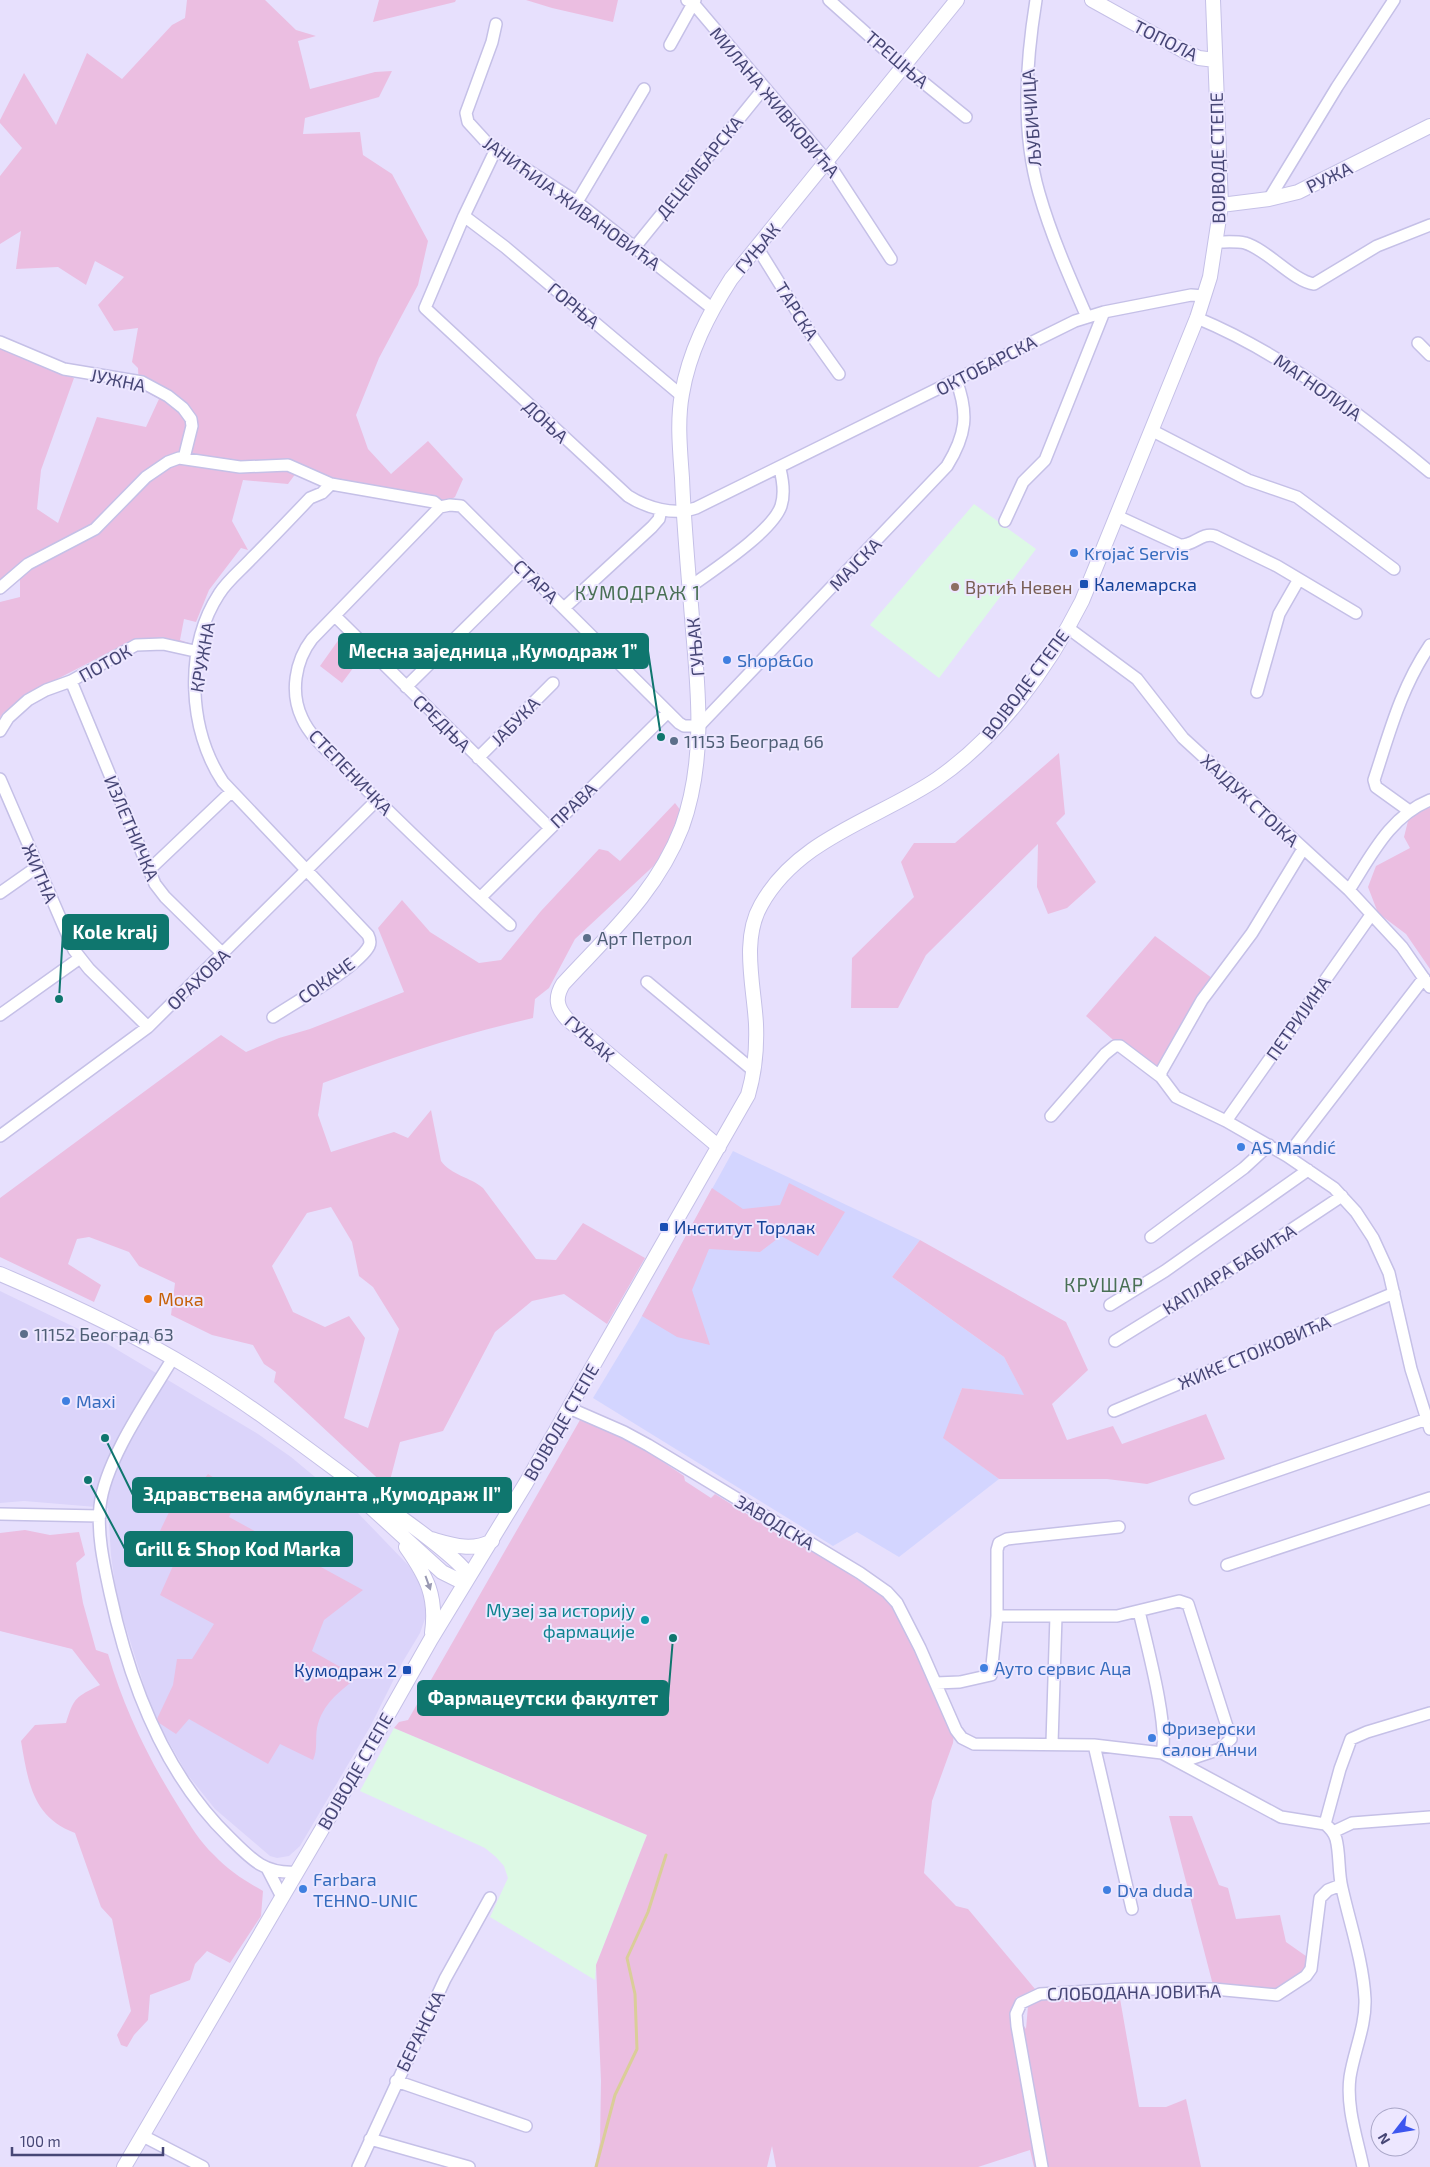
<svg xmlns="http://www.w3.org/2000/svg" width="1430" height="2167" font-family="'Exo 2',sans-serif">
<rect width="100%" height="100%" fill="#e7e0fd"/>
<!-- residential -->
<path fill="#dbd4fa" d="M0 1291 101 1340 258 1434 291 1457 356 1511 409 1566 419 1582 425 1601 426 1616 420 1633 402 1663 370 1727 300 1846 289 1856 277 1858 270 1856 215 1809 187 1774 162 1730 150 1705 117 1599 111 1555 108 1508 24 1501 0 1503Z"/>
<!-- commercial -->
<path fill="#d3d5ff" d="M733 1151 920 1240 892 1277 1004 1357 1025 1396 962 1388 944 1438 999 1479 899 1557 857 1532 833 1546 593 1398 637 1325Z"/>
<!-- education -->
<path fill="#ddf9e5" d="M974 504 1036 549 939 678 870 625Z
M394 1728 647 1835 596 1965 595 1980 490 1917 508 1878 504 1866 496 1857 485 1848 360 1791Z"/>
<!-- green -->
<path fill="#ebbee1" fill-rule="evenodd" d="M187 0H265L296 30 316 36 298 41 310 89 375 72 392 71 379 97 305 118 303 134 360 132 363 155 392 174 428 241 418 285 379 358 356 415 368 449 391 474 428 441 463 479 455 497 446 502 348 488 299 469 288 484 243 480 232 521 248 550 241 548 209 590 196 622 184 619 180 640 189 643V647L164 638H137L32 692 3 713 0 718V602L20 597V576L26 558 0 586V345L74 378 41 470 37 509 58 523 97 417 146 427 159 399 139 388 138 368 132 362 138 328 114 331 98 305 124 277 95 261 86 285 58 267 16 269 21 231 0 244V176L22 148 0 123V120L24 73 56 125 87 53 122 79 172 25 185 18Z
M379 0H456L455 2 373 22Z
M526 0H618L613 22 552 8Z
M342 635 365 652 342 683 320 666Z
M1059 753 1065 814 1056 823 1096 882 1067 908 1048 914 1037 887 1038 844 926 955 898 1008H851L852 958 914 897 901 862 914 843H955Z
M675 803 681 811 661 859 575 939 549 988 535 999 533 1018C462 1034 392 1057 323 1083L318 1115 331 1152 394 1132 408 1138 431 1110 441 1161C451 1175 470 1177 483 1188L536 1259 556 1260 583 1223 645 1258 607 1324 564 1294 532 1301 495 1332 443 1431 400 1442 388 1488 274 1382 276 1372 264 1364 253 1345 212 1335 171 1315 175 1283 139 1266 129 1252 89 1237 77 1239 68 1264 101 1285 94 1302 0 1257V1198L221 1035 246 1052 279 1038 310 1029 404 992 378 928 402 900 430 932 479 963 501 960 541 911 599 849 608 851 620 861ZM331 1207 352 1242 359 1276 373 1287 399 1329 368 1428 344 1418 365 1338 349 1316 325 1327 293 1312 272 1266 307 1213Z
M1430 807V969L1406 934 1378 913 1368 887 1376 866 1410 848 1404 837 1409 817Z
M1155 936 1216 981 1161 1072 1120 1046 1086 1016Z
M789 1183 845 1212 818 1256 781 1236 760 1252 709 1249 692 1290 710 1345 677 1337 642 1316 712 1188 743 1209 780 1205Z
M920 1240 1066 1322 1088 1370 1052 1404 1067 1440 1113 1426 1122 1444 1206 1414 1225 1459 1147 1484 1107 1479H999L943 1438 962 1388 1024 1395 1004 1357 892 1277Z
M580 1420 632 1441 684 1476 685 1481 711 1498 715 1494 771 1529 776 1525 891 1602 905 1625 954 1734 953 1743 932 1801 924 1873 956 1906 968 1909 1035 1989 1016 1998V2014L1026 2029 1028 2006 1040 1994 1119 1993 1139 2107H1166L1186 2099 1201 2167H1034L1030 2150 978 2167H776L772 2146 767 2167H595L600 2142 601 2081 596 1965 647 1835 394 1728 399 1722 408 1720Z
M208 1474 239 1494 229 1517 363 1590 324 1620 312 1651 358 1677C340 1691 322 1704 317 1728 315 1740 318 1749 313 1760L280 1744 268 1764 189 1719 176 1734 156 1721 173 1685 177 1659H192L214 1624 160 1595 181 1548 159 1533 183 1483 194 1492Z
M25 1530 50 1535 79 1532 85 1555 76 1563 83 1603 96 1650 108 1654C124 1709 149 1760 180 1809 190 1825 200 1842 214 1855 228 1870 245 1881 263 1891L261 1916 230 1963 207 1951 195 1964 190 1980 150 1995 148 2020 134 2035 127 2047 121 2045 117 2035 131 2011 112 1919 101 1907 75 1833C32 1817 28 1781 21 1741L35 1725 66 1723C74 1697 76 1697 100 1685L72 1649 0 1631V1533Z
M1169 1816H1192L1219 1885 1228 1888 1236 1919 1280 1915 1286 1942 1313 1961 1287 1991 1214 1989Z"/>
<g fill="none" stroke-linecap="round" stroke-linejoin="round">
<!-- stream -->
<path stroke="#dacd99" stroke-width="3" d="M596 2167 615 2095 637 2049 635 1994 627 1958 648 1912 666 1855"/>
<!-- minor casing -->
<g stroke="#c5c0e7" stroke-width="14">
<path id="minor" d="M687 0 693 3 827 161 891 259
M829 0 903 66 966 117
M1036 0C1026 62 1021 131 1039 193 1051 235 1069 276 1087 317
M496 24 492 42 466 113 468 122 489 145 577 202 713 309
M670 45 695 0
M496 149 464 216 425 308 628 496C647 508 674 516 696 508L1075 321 1104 312 1191 295 1204 296
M1269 199 1337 87 1394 0
M577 202 644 89
M464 216 505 247 682 396
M1217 242C1226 242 1236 241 1245 243 1268 250 1293 281 1314 284L1377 246 1430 225
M635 247 764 88
M757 247 814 339 839 374
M1197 318C1284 354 1358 413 1430 472
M0 342 64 369 142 382 168 396 183 408 191 419 192 426 184 458
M1418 343 1430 355
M1151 430 1248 480 1297 497 1394 569
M440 507 312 639C295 661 290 693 302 718 311 739 334 756 350 773 402 825 455 876 510 925
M1117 516 1180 545C1194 546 1201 532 1215 536L1277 566 1356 613
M1005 521 1023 482 1045 460 1104 312
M690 587C713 570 772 532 781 506 785 494 783 481 780 469
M0 588 28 564 95 529 146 477 168 462 179 458 240 467 288 465 331 484 434 502 440 507 450 505 461 506 679 723 684 726H699L947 466C966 435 969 414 956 380
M564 608 652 527 659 519 661 510
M335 616 550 828
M1068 628 1137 679 1183 738 1349 890 1402 947 1430 987
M71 681 155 884 165 897 223 954
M406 687 524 570
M1257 692 1279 614 1299 579
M0 731 8 718 28 700 46 690 71 681 136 645 163 644 199 652
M478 758 553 683
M0 779 74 950 89 969 148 1027
M1408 810 1376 787 1374 780C1390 731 1401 688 1430 645
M149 870 231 792
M1349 890C1371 856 1390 816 1430 800
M0 893 37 867
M480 898 667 713
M647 982 754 1071
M0 1015 80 958
M273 1017C294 1003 359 966 369 946 371 942 370 939 368 935L223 782C188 730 184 648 219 594 227 581 241 570 252 558 272 538 291 518 310 498L322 493 331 484
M1161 1077V1072L1202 1000 1252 933 1303 849
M1051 1116 1105 1054 1115 1046H1120L1161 1077 1176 1097 1226 1121 1287 1156 1334 1188 1356 1212 1373 1238 1389 1273 1411 1369 1430 1429
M1226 1121 1371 915
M0 1136 148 1027 377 800
M1287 1156 1424 978
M1151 1237 1244 1168 1269 1145
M1110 1305 1165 1271 1308 1170
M1115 1341 1241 1263 1342 1196
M173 1358C149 1398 105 1460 100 1506 97 1535 104 1565 110 1593 129 1681 163 1773 229 1837 251 1859 264 1874 296 1872
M569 1408 624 1432 648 1445 860 1573 887 1592 897 1603 920 1648 956 1730 962 1738 974 1744 1094 1745 1162 1753 1281 1817 1325 1824C1330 1828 1334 1832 1336 1839 1340 1854 1338 1872 1342 1888 1350 1924 1363 1961 1365 1999 1366 2026 1354 2051 1350 2077 1346 2107 1357 2138 1363 2167
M1114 1411 1394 1293
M1195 1499 1427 1419
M0 1514 100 1516
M1227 1565 1430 1498
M1139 1611C1146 1642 1169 1726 1162 1753
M997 1616H1117L1179 1601 1188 1604 1231 1739 1220 1749 1181 1762
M936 1683 960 1682 991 1675 997 1616V1550L999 1543 1007 1539 1119 1527
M1052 1743 1056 1616
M1094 1745 1132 1909
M1325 1824 1340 1769 1351 1739 1367 1732 1430 1713
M1333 1832 1352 1823 1430 1817
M268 1870 282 1897
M396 2081 526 2126
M143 2136 203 2167
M370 2139 469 2167
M358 2167 445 1979 490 1898
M1042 2167 1017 2026 1016 2014 1021 2003 1040 1994 1125 1989H1214L1277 1995 1306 1976 1311 1969 1320 1898 1328 1890 1341 1885"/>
</g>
<!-- tertiary casing -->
<g stroke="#c5c0e7" stroke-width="16">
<path id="tertiary" d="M1092 0 1184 51 1199 58 1215 60
M1221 205 1269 199 1298 192 1430 126
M719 1147 567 1019C556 1007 555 997 563 984 609 934 657 892 682 827 705 763 699 696 693 630 689 579 684 529 682 478 680 450 677 421 682 394 689 352 708 315 731 279L957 0
M0 1274C66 1302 131 1332 193 1370 260 1411 322 1460 385 1506 404 1520 459 1558 469 1576
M363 1500 442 1572 464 1583
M431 1539C452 1545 471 1552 492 1541
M406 1547C427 1577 437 1596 432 1633
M124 2167 359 1766 431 1639 526 1483 748 1095C755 1071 757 1048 756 1024 754 986 741 940 761 905 798 838 878 819 937 779 999 736 1048 668 1082 601L1197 318 1210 277 1221 205 1213 0"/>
</g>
<!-- minor -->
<use href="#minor" stroke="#fff" stroke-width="11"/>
<!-- tertiary -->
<use href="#tertiary" stroke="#fff" stroke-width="14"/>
</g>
<!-- one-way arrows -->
<defs><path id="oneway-solid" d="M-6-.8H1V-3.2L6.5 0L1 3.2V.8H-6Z" transform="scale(1.25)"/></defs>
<use fill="#9999b3" href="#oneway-solid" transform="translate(428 1583) rotate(70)"/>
<!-- markers -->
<g fill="#3f7fe0" stroke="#ede7ff" stroke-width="2">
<circle cx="1074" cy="553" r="5"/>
<circle cx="727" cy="660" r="5"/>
<circle cx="1241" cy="1147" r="5"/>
<circle cx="66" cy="1401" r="5"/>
<circle cx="984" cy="1668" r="5"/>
<circle cx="1152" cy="1738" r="5"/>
<circle cx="303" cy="1889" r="5"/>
<circle cx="1107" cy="1890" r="5"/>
</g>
<g fill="#1a4fb4" stroke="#ede7ff" stroke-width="2">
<rect x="1079" y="579" width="10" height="10" rx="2.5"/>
<rect x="659" y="1222" width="10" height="10" rx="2.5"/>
<rect x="402" y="1665" width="10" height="10" rx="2.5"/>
</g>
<circle fill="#8d6e63" stroke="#ede7ff" stroke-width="2" cx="955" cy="587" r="5"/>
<g fill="#5c6f8a" stroke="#ede7ff" stroke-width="2">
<circle cx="674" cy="741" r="5"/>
<circle cx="587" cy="938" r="5"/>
<circle cx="24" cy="1334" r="5"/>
</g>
<circle fill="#e8710a" stroke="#ede7ff" stroke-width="2" cx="148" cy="1299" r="5"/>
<circle fill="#0f9aa8" stroke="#ede7ff" stroke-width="2" cx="645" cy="1620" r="5"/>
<g text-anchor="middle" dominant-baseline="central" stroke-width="4" stroke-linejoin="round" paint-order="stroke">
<!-- street labels -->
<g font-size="18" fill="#464675" stroke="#ede7ff">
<text transform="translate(1166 40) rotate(27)">ТОПОЛА</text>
<text transform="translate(897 59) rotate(41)">ТРЕШЊА</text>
<text transform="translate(775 102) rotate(50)">МИЛАНА ЖИВКОВИЋА</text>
<text transform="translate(1031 118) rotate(-94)">ЉУБИЧИЦА</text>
<text transform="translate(1217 158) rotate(-91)">ВОЈВОДЕ СТЕПЕ</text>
<text transform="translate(699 167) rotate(-51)">ДЕЦЕМБАРСКА</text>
<text transform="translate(1329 177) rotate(-26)">РУЖА</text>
<text transform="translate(572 203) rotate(36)">ЈАНИЋИЈА ЖИВАНОВИЋА</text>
<text transform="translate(757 248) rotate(-50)">ГУЊАК</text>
<text transform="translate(574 305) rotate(40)">ГОРЊА</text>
<text transform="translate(797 311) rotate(58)">ТАРСКА</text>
<text transform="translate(986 365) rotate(-27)">ОКТОБАРСКА</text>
<text transform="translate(118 380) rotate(12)">ЈУЖНА</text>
<text transform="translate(1318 387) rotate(35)">МАГНОЛИЈА</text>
<text transform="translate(546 421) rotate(43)">ДОЊА</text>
<text transform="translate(855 564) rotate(-46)">МАЈСКА</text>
<text transform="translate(536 581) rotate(44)">СТАРА</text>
<text transform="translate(695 647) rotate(-95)">ГУЊАК</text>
<text transform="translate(202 657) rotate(-80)">КРУЖНА</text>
<text transform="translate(105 663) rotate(-29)">ПОТОК</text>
<text transform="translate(1025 684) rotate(-53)">ВОЈВОДЕ СТЕПЕ</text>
<text transform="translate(515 721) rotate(-45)">ЈАБУКА</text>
<text transform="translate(442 723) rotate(45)">СРЕДЊА</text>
<text transform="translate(351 772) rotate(46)">СТЕПЕНИЧКА</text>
<text transform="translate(1250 800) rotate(43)">ХАЈДУК СТОЈКА</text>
<text transform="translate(573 805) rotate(-44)">ПРАВА</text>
<text transform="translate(132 828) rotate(67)">ИЗЛЕТНИЧКА</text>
<text transform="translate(40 873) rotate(67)">ЖИТНА</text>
<text transform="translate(198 979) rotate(-44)">ОРАХОВА</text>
<text transform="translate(326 980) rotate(-36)">СОКАЧЕ</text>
<text transform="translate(1298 1018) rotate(-55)">ПЕТРИЈИНА</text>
<text transform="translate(590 1038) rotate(42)">ГУЊАК</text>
<text transform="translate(1229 1269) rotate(-32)">КАПЛАРА БАБИЋА</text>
<text transform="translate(1254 1352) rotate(-23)">ЖИКЕ СТОЈКОВИЋА</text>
<text transform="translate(561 1422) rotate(-60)">ВОЈВОДЕ СТЕПЕ</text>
<text transform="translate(775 1522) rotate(31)">ЗАВОДСКА</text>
<text transform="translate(355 1771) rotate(-60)">ВОЈВОДЕ СТЕПЕ</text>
<text transform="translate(1134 1992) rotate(-1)">СЛОБОДАНА ЈОВИЋА</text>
<text transform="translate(420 2031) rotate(-64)">БЕРАНСКА</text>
</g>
<!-- shop labels -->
<g font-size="18" fill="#366cbe" stroke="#ede7ff" text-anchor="start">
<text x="1084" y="553">Krojač Servis</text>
<text x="737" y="660">Shop&amp;Go</text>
<text x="1251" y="1147">AS Mandić</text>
<text x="76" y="1401">Maxi</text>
<text x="994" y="1668">Ауто сервис Аца</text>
<text x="1162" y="1728">Фризерски<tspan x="1162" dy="21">салон Анчи</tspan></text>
<text x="313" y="1879">Farbara<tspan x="313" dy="21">TEHNO-UNIC</tspan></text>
<text x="1117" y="1890">Dva duda</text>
</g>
<!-- transit labels -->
<g font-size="18" fill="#164399" stroke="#ede7ff" text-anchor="start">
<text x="1094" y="584">Калемарска</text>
<text x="674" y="1227">Институт Торлак</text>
<text x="397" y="1670" text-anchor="end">Кумодраж 2</text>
</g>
<!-- education labels -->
<g font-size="18" fill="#785e54" stroke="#ede7ff" text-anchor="start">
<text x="965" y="587">Вртић Невен</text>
</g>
<!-- service labels -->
<g font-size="18" fill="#4e5e75" stroke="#ede7ff" text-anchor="start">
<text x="684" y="741">11153 Београд 66</text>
<text x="597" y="938">Арт Петрол</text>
<text x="34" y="1334">11152 Београд 63</text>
</g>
<!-- food labels -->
<g font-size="18" fill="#c56008" stroke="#ede7ff" text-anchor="start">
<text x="158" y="1299">Мока</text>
</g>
<!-- culture labels -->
<g font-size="18" fill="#0d838f" stroke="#ede7ff" text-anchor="end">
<text x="635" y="1610">Музеј за историју<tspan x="635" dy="21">фармације</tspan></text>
</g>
<!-- neighbourhood labels -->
<g font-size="19" letter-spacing="1" fill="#497055" stroke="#ede7ff">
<text x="638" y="592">КУМОДРАЖ 1</text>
<text x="1104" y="1284">КРУШАР</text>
</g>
</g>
<!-- callouts -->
<path fill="none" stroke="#0f766e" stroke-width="2" d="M661 737L648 651M59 999L63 932M105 1438L133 1495M88 1480L125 1549M673 1638L668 1698"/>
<g fill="#0f766e" stroke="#ede7ff" stroke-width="2">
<circle cx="661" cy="737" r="5"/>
<circle cx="59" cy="999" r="5"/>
<circle cx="105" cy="1438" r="5"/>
<circle cx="88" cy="1480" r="5"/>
<circle cx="673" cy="1638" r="5"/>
</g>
<g fill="#0f766e" stroke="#0f766e" stroke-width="2">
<rect x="339" y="634" width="309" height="34" rx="5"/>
<rect x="63" y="915" width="105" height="34" rx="5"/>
<rect x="133" y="1478" width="378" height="34" rx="5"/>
<rect x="125" y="1532" width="227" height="34" rx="5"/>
<rect x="418" y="1681" width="250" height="34" rx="5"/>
</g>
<g font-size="19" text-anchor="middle" font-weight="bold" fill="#fff">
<text x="493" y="658">Месна заједница „Кумодраж 1”</text>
<text x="115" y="939">Kole kralj</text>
<text x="322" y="1501">Здравствена амбуланта „Кумодраж II”</text>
<text x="238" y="1556">Grill &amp; Shop Kod Marka</text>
<text x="543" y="1705">Фармацеутски факултет</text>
</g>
<!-- north arrow -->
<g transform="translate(1395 2132) rotate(239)"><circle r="24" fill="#ede7ff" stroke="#aaa7c8"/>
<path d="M0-4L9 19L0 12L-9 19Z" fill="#3d56ef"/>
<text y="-8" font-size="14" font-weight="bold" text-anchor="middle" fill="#464675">N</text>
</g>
<!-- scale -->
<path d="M12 2147v8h151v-8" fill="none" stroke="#464675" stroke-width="2.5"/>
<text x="20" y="2147" font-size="15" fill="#464675" stroke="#ede7ff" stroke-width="4" paint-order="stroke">100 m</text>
</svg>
